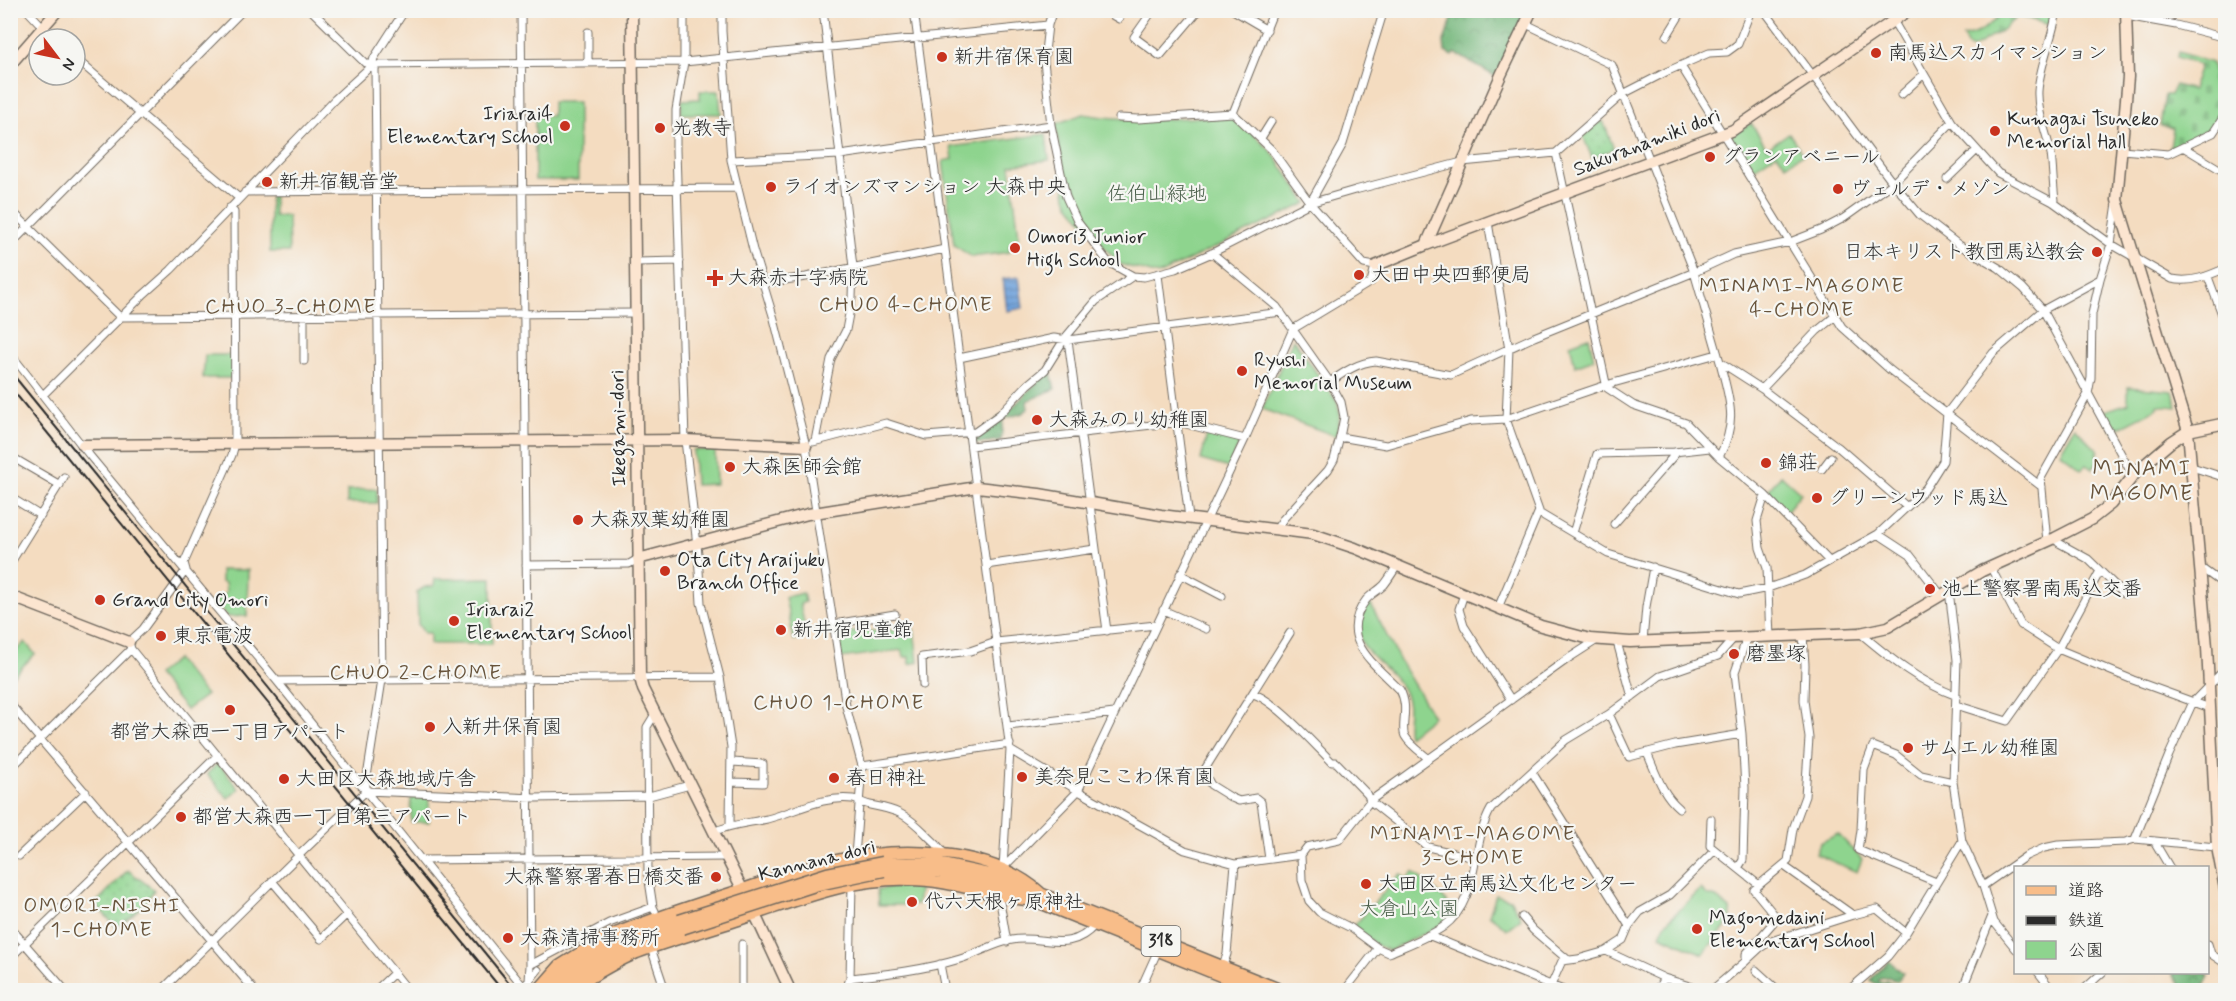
<svg xmlns="http://www.w3.org/2000/svg" width="2236" height="1001" font-family="Mynerve,'Klee One',sans-serif">
<defs>
<pattern id="grass-dots" width="8" height="8" patternUnits="userSpaceOnUse" patternTransform="scale(1.5)"><rect width="8" height="8" fill="#8ed48e"/><path d="M2 2h.1M6 6h.1" fill="none" stroke="#7bb67b" stroke-width="1.8" stroke-linecap="round"/></pattern>
<pattern id="forest-crowns" width="20" height="18" patternUnits="userSpaceOnUse" patternTransform="scale(1.5)"><rect width="20" height="18" fill="#72b679"/><path d="M2 6a3 3 0 1 1 6 0M12 15a3 3 0 1 1 6 0" fill="none" stroke="#5e9463"/></pattern>
<pattern id="cemetery-stones" width="16" height="16" patternUnits="userSpaceOnUse" patternTransform="scale(1.5)"><rect width="16" height="16" fill="#8ed48e"/><path d="M2 7V4a2 2 0 0 1 4 0v3zM10 15v-3a2 2 0 0 1 4 0v3z" fill="#7bb67b"/></pattern>
<pattern id="water-rules" width="6" height="5" patternUnits="userSpaceOnUse" patternTransform="scale(1.5)"><rect width="6" height="5" fill="#70a2db"/><path d="M0 2.5h6" fill="none" stroke="#5c84b2"/></pattern>
</defs>
<rect width="100%" height="100%" fill="#f6f6f2"/>
<filter id="ink" filterUnits="userSpaceOnUse"><feTurbulence type="fractalNoise" baseFrequency=".0167" numOctaves="2"/><feDisplacementMap in="SourceGraphic" scale="12" xChannelSelector="R" yChannelSelector="G"/><feConvolveMatrix kernelMatrix="1 2 1 2 8 2 1 2 1" color-interpolation-filters="sRGB"/></filter>
<filter id="wash" filterUnits="userSpaceOnUse"><feTurbulence type="fractalNoise" baseFrequency=".008" numOctaves="4" result="noise"/><feDisplacementMap in="SourceGraphic" scale="24" xChannelSelector="R" yChannelSelector="G"/><feGaussianBlur stdDeviation="1.35" result="paint"/><feColorMatrix in="noise" values="0 0 0 0 0 0 0 0 0 0 0 0 0 0 0 0 0 1.4 0 .05"/><feComposite in="paint" operator="in"/></filter>
<g filter="url(#wash)">
<rect width="100%" height="100%" fill="#f4dcc0"/>
<!-- grass -->
<path fill="url(#grass-dots)" stroke="#5c805c" stroke-width="1.5" d="M1603 121 1614 149 1592 158 1583 136 1595 124Z
M128 870 154 890C146 904 130 920 116 927L95 904Z"/>
<!-- forest -->
<path fill="url(#forest-crowns)" stroke="#4e7052" stroke-width="1.5" d="M1521 10 1526 13 1496 77 1455 53 1453 56 1445 52 1444 41 1455 11Z
M1050 369 1055 389 1027 401 1028 409 1023 413 1003 419 1001 440 974 444 973 438 1011 409Z
M1889 961 1903 973 1897 982 1889 977 1880 978 1878 981 1882 983 1887 981 1893 985 1890 990H1886L1870 980Z
M2173 973H2205L2209 976 2202 990H2184L2174 976Z"/>
<!-- cemetery -->
<path fill="url(#cemetery-stones)" stroke="#5c805c" stroke-width="1.5" d="M2002 11V10L2053 11 2050 25 2018 16 2001 31 1972 49 1968 47 1963 37C1979 34 1993 24 2002 11Z
M2178 52 2212 63 2218 101 2225 103 2212 127 2170 149 2173 128 2160 126 2165 95H2170L2175 85 2192 90 2200 65 2177 57Z"/>
<!-- park -->
<path fill="#8ed48e" stroke="#5c805c" stroke-width="1.5" d="M700 91H719L721 114H681L682 100 700 99Z
M552 102H578V180H535V116H552Z
M1083 114C1134 123 1178 119 1230 115V117L1235 121 1237 119 1271 151 1307 203 1158 275 1120 264 1103 246 1069 204 1066 197 1056 124Z
M1751 123 1767 148 1789 133 1803 154 1786 165 1777 153 1750 171 1730 140 1732 135Z
M1046 134 1049 160 1010 165 1019 236 1009 246 1010 252 972 257 954 245 943 161 953 159 951 147Z
M270 195H274V216H288L289 252H270Z
M1589 337 1594 359 1575 366 1570 344Z
M1293 339 1337 402 1340 415 1336 436 1262 409Z
M205 355H233V378H203Z
M2128 387 2173 391 2177 407 2157 405 2158 408 2113 431 2103 412 2128 403Z
M2075 427 2098 451 2096 454 2100 459 2092 469 2086 465 2081 469 2060 452Z
M1207 434 1240 443 1229 468 1201 460Z
M693 450H715L716 484 695 485Z
M1781 475 1801 493 1785 513 1766 493Z
M377 489V503H347V490Z
M221 570H248L247 616 227 617 215 602 226 592 225 583 221 582Z
M492 578V644H430V633H424L418 624 417 592 425 587 434 586 435 579Z
M803 593 805 602 800 604 807 637 794 640 785 597Z
M1367 605H1371L1402 665 1433 716 1408 736C1404 720 1413 708 1403 690 1388 661 1338 645 1367 605Z
M914 629 918 662 910 664 909 657H904L902 650 841 658 837 633Z
M25 642 35 654 11 678V655Z
M176 659 206 695 186 710 157 675Z
M218 763 239 789 228 798 207 774Z
M411 798H429V822H411Z
M1838 834 1862 859 1857 872 1816 854 1820 843Z
M1413 872 1441 895 1453 911 1441 925 1389 951 1376 945 1354 926 1400 874 1407 879Z
M920 884 917 905H879L878 889Z
M1701 889 1708 896H1714L1730 909 1731 917 1727 923 1725 928 1703 954 1660 935 1665 924Z
M1496 895 1510 899 1521 918 1507 929 1489 915Z"/>
<!-- water -->
<path fill="url(#water-rules)" stroke="#4e6683" stroke-width="1.5" d="M1019 277 1023 308 1007 311 1003 279Z"/>
<!-- pier -->
<path fill="#f4dcc0" d="M29 386 40 399 20 415 11 404 10 401Z"/>
</g>
<g filter="url(#ink)">
<g fill="none" stroke-linecap="round" stroke-linejoin="round">
<!-- street casing -->
<g stroke="#71695f" stroke-width="9">
<path id="street" d="M27 10 54 39
M311 10 365 63 372 65 684 62 1048 25
M521 10 530 965
M684 10V62L676 110V150L685 440 698 554 701 603 720 677 731 747 730 825
M722 10V31L731 160 753 250 774 319 806 446 846 706 862 766 855 856
M914 10 1010 750 1003 868 1078 791 1245 439 1293 329 1371 282 1375 266 1364 264 1310 203 1272 150 1233 113 1138 119 1119 118
M1053 10 1048 25 1044 61 1051 125 1066 197 1077 221 1108 262 1133 276 1144 277 1175 269 1212 253 1310 203 1355 190 1462 162 1556 153 1623 94 1668 71 1709 53 1727 52 1738 44 1751 10
M1115 10 1112 15 1119 19
M1153 10 1134 37 1160 56 1199 10
M1233 10 1267 30
M1764 10 1889 178 1920 215 1959 245 1999 268 2023 288 2043 310 2133 476
M1887 10 1952 122 1998 173 2053 202 2111 244 2172 279C2192 283 2208 276 2226 268
M2126 16 2176 25 2226 38
M1526 24 1612 65 1694 272 1720 362 1762 389 1838 447 1907 507
M1667 36 1683 10
M75 58 239 198
M588 62V32
M1681 66 1842 327 1890 370 2042 487
M1901 95 1924 74
M1233 113 1274 10
M1261 138 1271 122
M2183 147 2226 173
M2122 150 2168 154 2213 133 2226 113
M1556 153 1607 388 1633 405 1686 423 1719 457 1765 495 1829 561
M731 160 840 155 1051 125
M1947 179 1977 150
M245 192 737 188
M2053 202 2055 200C2053 185 2053 169 2051 154 2047 133 2037 113 2038 91 2040 63 2053 38 2057 10
M1310 203 1343 144 1384 10
M229 208 234 212 235 444 232 455 184 563 186 570 143 629 129 642 131 649 408 990
M10 209 120 317 636 313
M1488 222 1509 349 1506 419 1539 511 1498 608
M10 245 243 10
M1212 253 1277 307 1330 382 1341 402 1344 417 1340 437 1334 460 1328 470 1283 519 1277 528
M636 262 680 261
M1158 275 1189 518
M2208 277 2226 325
M764 283 806 277 945 249
M1068 340 1107 631
M10 353 90 456 277 681 526 990
M959 358 1054 338 1068 340 1281 312
M304 361V316
M1330 382C1344 372 1359 362 1376 361L1451 375 1534 337 1697 271 1734 254 1790 242 1821 230 1844 218 1893 183 1952 122
M1762 389 1817 331 1834 317
M43 395 143 295 171 270 335 99 372 65 374 58 405 10
M1340 437 1386 445 1471 421 1506 419 1606 385 1717 354
M815 441 831 359 846 330 852 298 853 267 823 10
M813 442 886 423 926 436 975 432 1000 414 1027 385 1045 370 1065 338 1096 301 1133 276
M971 446 1178 422 1245 439
M10 456 60 485
M1719 457C1739 420 1729 399 1720 362
M2192 467 2226 478
M1822 469 1831 457
M1765 495 1757 521 1760 548 1767 568 1770 637
M10 497 41 516
M1539 513 1608 554 1739 594 1768 588 1805 575 1878 534 1907 507 1926 488 1943 461 1947 413 1993 353 2043 310 2100 279
M1614 524 1677 452
M1573 533 1597 454 1674 452 1710 448
M1878 534 1910 555 1941 595
M2055 538 2059 543 2088 559 2124 594
M2047 542 2041 478 2088 394 2091 378 2092 314 2100 279 2111 244 2117 203
M10 564 64 477
M526 565 629 564 638 559
M986 565 1095 549
M1397 566C1393 572 1389 579 1384 585 1378 591 1371 594 1366 600 1336 639 1375 664 1400 690 1410 708 1400 727 1405 736 1410 745 1422 753 1429 759
M1990 566 2021 625 2058 649 2133 680 2210 708
M2201 568 2226 586
M1180 574 1222 596
M1949 590 1957 660 1953 782 1962 841 1983 886 1994 922 2016 949
M1464 594 1459 609 1464 626 1511 700
M1163 610 1206 629
M834 624 895 614
M1860 633C1891 659 1919 682 1957 696
M1643 641 1646 607 1653 567
M1617 642 1632 697
M277 681 720 677
M923 685 922 657 970 651 996 642 1156 625
M1253 694C1274 699 1315 745 1332 762H1336L1368 795 1370 801 1428 847 1475 858
M10 704 254 990
M1956 705 2007 721 2058 649 2100 571
M1609 714 1629 757 1675 745 1742 734
M1008 726 1114 713
M1010 750 1082 793 1185 850 1235 864 1301 855 1307 847 1339 840 1370 801 1569 658 1597 640
M1647 753C1656 773 1662 794 1679 808
M732 762 763 764V783L732 782
M862 766 1010 744
M10 769 131 649
M1532 772 1629 926
M366 791V783L382 680 375 69 372 65
M1711 819 1710 846 1759 885 1788 861 1793 829 1805 796 1809 738 1804 700 1805 665 1803 635
M713 832C731 824 749 823 767 819 795 812 823 795 853 799 859 800 864 804 870 805 898 810 906 814 926 834 932 841 941 846 944 855
M2135 839 2169 755 2193 702 2226 668
M2154 841 2170 868
M1301 855 1302 880 1309 901 1319 912 1351 928 1378 948
M19 856 86 792
M1269 859 1261 802 1256 798 1239 801 1232 798 1211 785 1207 778 1205 769 1290 633
M422 860 726 857
M1784 866 1853 915
M1738 868 1743 860 1745 788 1742 734 1735 672 1747 637
M272 881 321 939 347 914
M1936 882 1858 850 1861 830 1864 770 1873 746 1896 755 1921 775 1953 782
M1983 886 2026 856 2044 848 2058 845 2125 842 2135 839 2226 848
M999 896 1007 942
M653 907 648 874 647 727 655 714
M1522 917 1533 930 1568 960
M10 927 65 990
M1428 935 1563 990
M2208 944 2211 954 2226 964
M651 948 665 990
M1606 951 1664 978 1702 990
M10 958 218 755
M1746 961 1760 948 1771 941 1853 915 1877 909 1906 933
M940 964 945 990
M1223 966 1227 954 1235 864
M1756 970 1778 990
M2038 972 2052 990
M850 978C886 974 924 970 960 959 977 954 994 943 1012 940 1041 934 1069 955 1095 925
M529 981 538 970
M523 987 529 981 530 965 609 923 653 907 655 911
M162 990 295 859 366 791 534 798 649 796 690 785
M376 990 394 973
M742 990V944
M846 990 850 978 852 885
M1140 990 1158 950
M1345 990 1378 948 1389 953C1407 945 1427 938 1443 927 1481 900 1470 845 1491 809L1566 740 1609 714 1660 676 1718 656 1734 638
M1549 990 1562 961 1578 959 1606 951 1623 940 1629 926 1640 912 1670 895 1715 850
M1657 990 1664 978
M1712 990 1746 961V954L1777 918 1754 890 1759 885
M1849 990 1888 956 1906 933 1962 841
M1962 990 1992 916
M2083 990 2103 972
M2222 990 2226 984"/>
</g>
<!-- secondary casing -->
<g stroke="#71695f" stroke-width="13">
<path id="secondary" d="M632 10 640 678 643 689 759 923 790 990
M2126 10 2128 77 2117 200 2188 431 2207 647 2217 847 2226 894
M10 65 58 10
M1426 245 1501 75 1532 10
M1375 266 1426 245 1733 130 1909 10
M83 445 685 440 806 446
M638 559 808 514 977 487 1039 494 1161 515 1313 534 1355 548 1541 626 1590 639 1630 642 1860 633 1888 627 1982 571 2055 538 2092 519 2111 504 2138 470 2171 442 2188 431 2226 423
M10 596 129 642"/>
</g>
<!-- primary casing -->
<g stroke="#71695f" stroke-width="13">
<path id="primary" d="M883 862 937 863 998 876 1282 990
M884 871 938 872 990 883 1255 990
M552 981 609 946 679 920
M538 990 559 966 597 942 616 933C657 917 699 903 740 890 771 880 801 868 832 861 896 846 988 846 1040 892
M557 990C595 960 636 943 682 929
M569 990C592 978 613 963 637 953 674 939 713 929 750 916 802 899 853 878 909 880 953 880 992 898 1035 901"/>
</g>
<!-- street -->
<use href="#street" stroke="#fff" stroke-width="7"/>
<!-- secondary -->
<use href="#secondary" stroke="#fce5d0" stroke-width="10"/>
<!-- primary -->
<use href="#primary" stroke="#f8bd89" stroke-width="10"/>
<!-- rail -->
<path stroke="#2b2b2b" stroke-width="2" d="M10 371 515 990
M10 387 502 990"/>
<!-- primary-bridge casing -->
<g stroke="#71695f" stroke-width="13" stroke-linecap="butt">
<path id="primary-bridge" d="M679 920 827 873 883 862
M682 929 818 885 884 871"/>
</g>
<!-- primary-bridge -->
<use href="#primary-bridge" stroke="#f8bd89" stroke-width="10"/>
</g>
</g>
<!-- markers -->
<g fill="#c8321e" stroke="#f6f6f2" stroke-width="2">
<circle cx="1876" cy="53" r="6"/>
<circle cx="942" cy="57" r="6"/>
<circle cx="565" cy="126" r="6"/>
<circle cx="660" cy="128" r="6"/>
<circle cx="1995" cy="131" r="6"/>
<circle cx="1710" cy="157" r="6"/>
<circle cx="267" cy="182" r="6"/>
<circle cx="771" cy="187" r="6"/>
<circle cx="1838" cy="189" r="6"/>
<circle cx="1015" cy="248" r="6"/>
<circle cx="2097" cy="252" r="6"/>
<circle cx="1359" cy="275" r="6"/>
<path d="M712 269h6v6h6v6h-6v6h-6v-6h-6v-6h6z"/>
<circle cx="1242" cy="371" r="6"/>
<circle cx="1037" cy="420" r="6"/>
<circle cx="1766" cy="463" r="6"/>
<circle cx="730" cy="467" r="6"/>
<circle cx="1817" cy="498" r="6"/>
<circle cx="578" cy="520" r="6"/>
<circle cx="665" cy="571" r="6"/>
<circle cx="1930" cy="589" r="6"/>
<circle cx="100" cy="600" r="6"/>
<circle cx="454" cy="621" r="6"/>
<circle cx="781" cy="630" r="6"/>
<circle cx="161" cy="636" r="6"/>
<circle cx="1734" cy="654" r="6"/>
<circle cx="230" cy="710" r="6"/>
<circle cx="430" cy="727" r="6"/>
<circle cx="1908" cy="748" r="6"/>
<circle cx="1022" cy="777" r="6"/>
<circle cx="834" cy="778" r="6"/>
<circle cx="284" cy="779" r="6"/>
<circle cx="181" cy="817" r="6"/>
<circle cx="716" cy="877" r="6"/>
<circle cx="1366" cy="884" r="6"/>
<circle cx="912" cy="902" r="6"/>
<circle cx="1697" cy="929" r="6"/>
<circle cx="508" cy="938" r="6"/>
</g>
<g text-anchor="middle" dominant-baseline="central" stroke-width="4.5" stroke-linejoin="round" paint-order="stroke">
<!-- shield labels -->
<rect fill="#f6f6f2" stroke="#686867" stroke-width="1.5" x="1141.5" y="926" width="39" height="30" rx="4.5"/>
<g font-size="18" font-weight="bold" fill="#2b2b2b">
<text x="1161" y="941">318</text>
</g>
<!-- poi labels -->
<g font-size="20" fill="#2b2b2b" stroke="#f6f6f2" text-anchor="start">
<text x="1888" y="53">南馬込スカイマンション</text>
<text x="954" y="57">新井宿保育園</text>
<text x="553" y="114" text-anchor="end">Iriarai4<tspan x="553" dy="23">Elementary School</tspan></text>
<text x="2007" y="119">Kumagai Tsuneko<tspan x="2007" dy="23">Memorial Hall</tspan></text>
<text x="672" y="128">光教寺</text>
<text x="1722" y="157">グランアベニール</text>
<text x="279" y="182">新井宿観音堂</text>
<text x="783" y="187">ライオンズマンション 大森中央</text>
<text x="1850" y="189">ヴェルデ・メゾン</text>
<text x="1027" y="237">Omori3 Junior<tspan x="1027" dy="23">High School</tspan></text>
<text x="2085" y="252" text-anchor="end">日本キリスト教団馬込教会</text>
<text x="1371" y="275">大田中央四郵便局</text>
<text x="728" y="278">大森赤十字病院</text>
<text x="1254" y="360">Ryushi<tspan x="1254" dy="23">Memorial Museum</tspan></text>
<text x="1049" y="420">大森みのり幼稚園</text>
<text x="1778" y="463">錦荘</text>
<text x="742" y="467">大森医師会館</text>
<text x="1829" y="498">グリーンウッド馬込</text>
<text x="590" y="520">大森双葉幼稚園</text>
<text x="677" y="560">Ota City Araijuku<tspan x="677" dy="23">Branch Office</tspan></text>
<text x="1942" y="589">池上警察署南馬込交番</text>
<text x="112" y="600">Grand City Omori</text>
<text x="466" y="610">Iriarai2<tspan x="466" dy="23">Elementary School</tspan></text>
<text x="793" y="630">新井宿児童館</text>
<text x="173" y="636">東京電波</text>
<text x="1746" y="654">磨墨塚</text>
<text x="442" y="727">入新井保育園</text>
<text x="230" y="732" text-anchor="middle">都営大森西一丁目アパート</text>
<text x="1920" y="748">サムエル幼稚園</text>
<text x="1034" y="777">美奈見ここわ保育園</text>
<text x="846" y="778">春日神社</text>
<text x="296" y="779">大田区大森地域庁舎</text>
<text x="193" y="817">都営大森西一丁目第三アパート</text>
<text x="704" y="877" text-anchor="end">大森警察署春日橋交番</text>
<text x="1378" y="884">大田区立南馬込文化センター</text>
<text x="924" y="902">代六天根ヶ原神社</text>
<text x="1709" y="918">Magomedaini<tspan x="1709" dy="23">Elementary School</tspan></text>
<text x="520" y="938">大森清掃事務所</text>
</g>
<!-- street labels -->
<g font-size="20" fill="#2b2b2b" stroke="#f6f6f2">
<text transform="translate(1647 143) rotate(-21)">Sakuranamiki dori</text>
<text transform="translate(619 428) rotate(-91)">Ikegami-dori</text>
<text transform="translate(817 861) rotate(-14)">Kannana dori</text>
</g>
<!-- park labels -->
<g font-size="20" fill="#495e49" stroke="#f6f6f2">
<text x="1157" y="194">佐伯山緑地</text>
<text x="1409" y="909">大倉山公園</text>
</g>
<!-- neighbourhood labels -->
<g font-size="21" letter-spacing="1.5" fill="#68543c" stroke="#f6f6f2">
<text x="1802" y="286">MINAMI-MAGOME<tspan x="1802" dy="24">4-CHOME</tspan></text>
<text x="906" y="305">CHUO 4-CHOME</text>
<text x="291" y="307">CHUO 3-CHOME</text>
<text x="416" y="673">CHUO 2-CHOME</text>
<text x="839" y="703">CHUO 1-CHOME</text>
<text x="1473" y="834">MINAMI-MAGOME<tspan x="1473" dy="24">3-CHOME</tspan></text>
<text x="102" y="906">OMORI-NISHI<tspan x="102" dy="24">1-CHOME</tspan></text>
</g>
<!-- quarter labels -->
<g font-size="22" letter-spacing="1.5" fill="#68543c" stroke="#f6f6f2">
<text x="2142" y="469">MINAMI<tspan x="2142" dy="25">MAGOME</tspan></text>
</g>
</g>
<!-- margin -->
<rect width="2236" height="1001" fill="none" stroke="#f6f6f2" stroke-width="36"/>
<!-- legend -->
<rect x="2014" y="866" width="195" height="108" fill="#f6f6f2" stroke="#a5a5a2" stroke-width="1.5"/>
<rect x="2026" y="886" width="30" height="9" fill="#f8bd89" stroke="#a5a5a2" stroke-width="1.5"/>
<text x="2068" y="896" font-size="18" fill="#2b2b2b">道路</text>
<rect x="2026" y="916" width="30" height="9" fill="#2b2b2b" stroke="#a5a5a2" stroke-width="1.5"/>
<text x="2068" y="926" font-size="18" fill="#2b2b2b">鉄道</text>
<rect x="2026" y="941" width="30" height="18" fill="#8ed48e" stroke="#a5a5a2" stroke-width="1.5"/>
<text x="2068" y="956" font-size="18" fill="#2b2b2b">公園</text>
<!-- north arrow -->
<g transform="translate(57 57) rotate(122)"><circle r="28" fill="#f6f6f2" stroke="#a5a5a2" stroke-width="1.5"/>
<path d="M0-4.5L10 22L0 15L-10 22Z" fill="#c8321e"/>
<text y="-9" font-size="16" font-weight="bold" text-anchor="middle" fill="#2b2b2b">N</text>
</g>
</svg>
